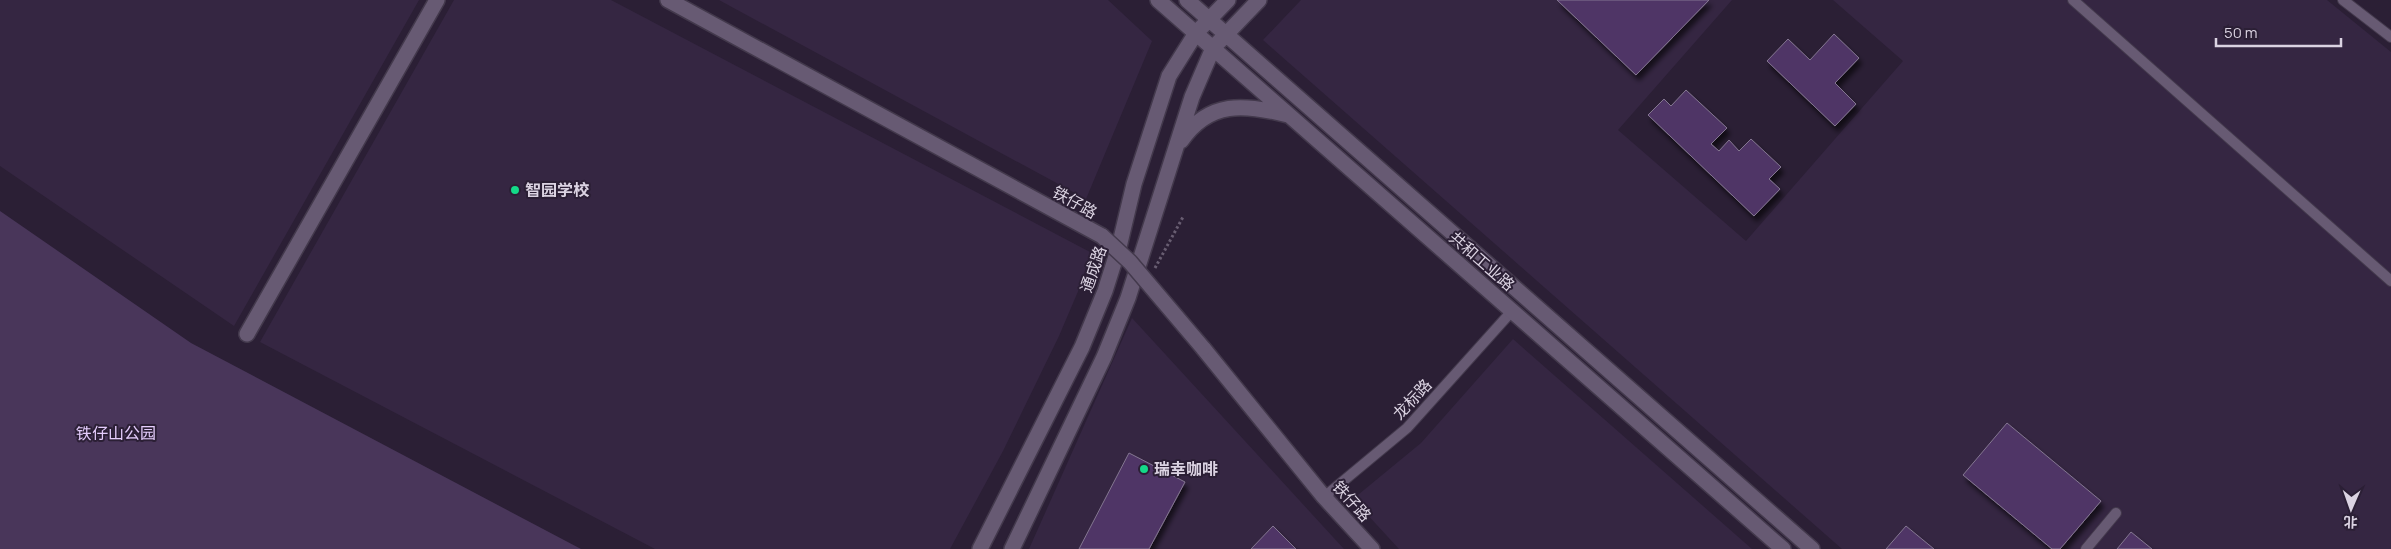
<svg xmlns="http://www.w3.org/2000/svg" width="2391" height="549" font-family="Manrope,'Noto Sans SC',sans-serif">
<defs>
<filter id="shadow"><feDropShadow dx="3" dy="5.5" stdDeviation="2.5" flood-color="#0009"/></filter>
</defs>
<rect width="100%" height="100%" fill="#2b1f35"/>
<!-- built -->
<path fill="#352642" d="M0 0H419L234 326 0 166Z
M454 0H611L1090 252 1082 282 1059 336 1003 451 950 549H655L260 342Z
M719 0H1108L1152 41 1086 199Z
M1301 0H1732L1618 130 1746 241 1903 61 1833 0H2327L2391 52V549H1842L1263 40Z
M1132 318 1344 549H1029Z
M1513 339 1752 549H1399L1353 499 1421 443Z"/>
<!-- green -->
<path fill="#49365a" d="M0 211 191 343 581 549H0Z"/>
<!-- building -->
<path fill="#4f3466" stroke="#847791" filter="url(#shadow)" d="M1557 0H1709L1636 75Z
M1834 34 1859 58 1835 83 1856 104 1835 126 1767 61 1788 39 1810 60Z
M1686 90 1727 128 1711 144 1719 151 1729 140 1739 151 1751 139 1781 167 1769 179 1780 189 1754 216 1648 115 1664 99 1671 106Z
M2007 423 2101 501 2060 549H2052L1963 475Z
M1129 453 1185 482 1149 549H1079Z
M1273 526 1296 549H1251Z
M1906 526 1934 549H1886Z
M2131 532 2152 549H2117Z"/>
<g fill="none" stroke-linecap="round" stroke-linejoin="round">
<!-- service casing -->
<g stroke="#43394c" stroke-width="12">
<path id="service" d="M2073 0 2391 281
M2343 0 2391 37
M1324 497 1407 428 1512 311
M2086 549 2116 513"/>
</g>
<!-- minor casing -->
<g stroke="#43394c" stroke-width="18">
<path id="minor" d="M247 334 437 0"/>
</g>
<!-- tertiary casing -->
<g stroke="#43394c" stroke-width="18">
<path id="tertiary" d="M668 0 1102 236
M1158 0 1783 549
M1187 0 1812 549
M1181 141C1209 100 1245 104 1288 115
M1203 348 1324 497 1372 549
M980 549 1082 347 1105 291 1119 247 1134 184 1169 76 1196 33 1228 0
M1012 549 1104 357 1128 298 1192 97 1213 48 1259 0"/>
</g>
<!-- path -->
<path stroke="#685d71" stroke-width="3" stroke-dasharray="2.5 2.5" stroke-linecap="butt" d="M1155 268 1183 217"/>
<!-- service -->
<use href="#service" stroke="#675a73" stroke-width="10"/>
<!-- minor -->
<use href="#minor" stroke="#675a73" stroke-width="15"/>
<!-- tertiary -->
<use href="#tertiary" stroke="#675a73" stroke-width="15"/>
<!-- tertiary-bridge casing -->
<g stroke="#43394c" stroke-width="18" stroke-linecap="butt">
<path id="tertiary-bridge" d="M1102 236 1130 262 1203 348"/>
</g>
<!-- tertiary-bridge -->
<use href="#tertiary-bridge" stroke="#675a73" stroke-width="15"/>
</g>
<!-- markers -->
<g fill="#14d989" stroke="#2b1f35" stroke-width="2">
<circle cx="515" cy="190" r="5"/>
<circle cx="1144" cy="469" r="5"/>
</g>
<g text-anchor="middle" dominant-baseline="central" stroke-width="4" stroke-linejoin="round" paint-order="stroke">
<!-- poi labels -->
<g font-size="16" font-weight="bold" fill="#dbd3e2" stroke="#2b1f35" text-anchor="start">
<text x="525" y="190">智园学校</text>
<text x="1154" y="469">瑞幸咖啡</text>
</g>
<!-- street labels -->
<g font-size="16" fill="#dbd3e2" stroke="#2b1f35">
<text transform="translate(1075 202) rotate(29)">铁仔路</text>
<text transform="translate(1482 261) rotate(41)">共和工业路</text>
<text transform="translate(1093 269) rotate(-71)">通成路</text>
<text transform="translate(1412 399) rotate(-47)">龙标路</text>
<text transform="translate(1352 501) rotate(48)">铁仔路</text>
</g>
<!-- park labels -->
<g font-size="16" fill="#e4ccfc" stroke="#2b1f35">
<text x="116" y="433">铁仔山公园</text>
</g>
</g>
<!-- north arrow -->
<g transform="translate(2351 509) rotate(182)" stroke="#2b1f35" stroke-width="4" paint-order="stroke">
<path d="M0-4L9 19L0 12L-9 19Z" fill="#dbd3e2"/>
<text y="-8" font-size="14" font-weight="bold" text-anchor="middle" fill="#dbd3e2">北</text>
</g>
<!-- scale -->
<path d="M2216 38v8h125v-8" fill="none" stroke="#dbd3e2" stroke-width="2.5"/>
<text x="2224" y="38" font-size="15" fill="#dbd3e2" stroke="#2b1f35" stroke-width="4" paint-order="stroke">50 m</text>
</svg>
